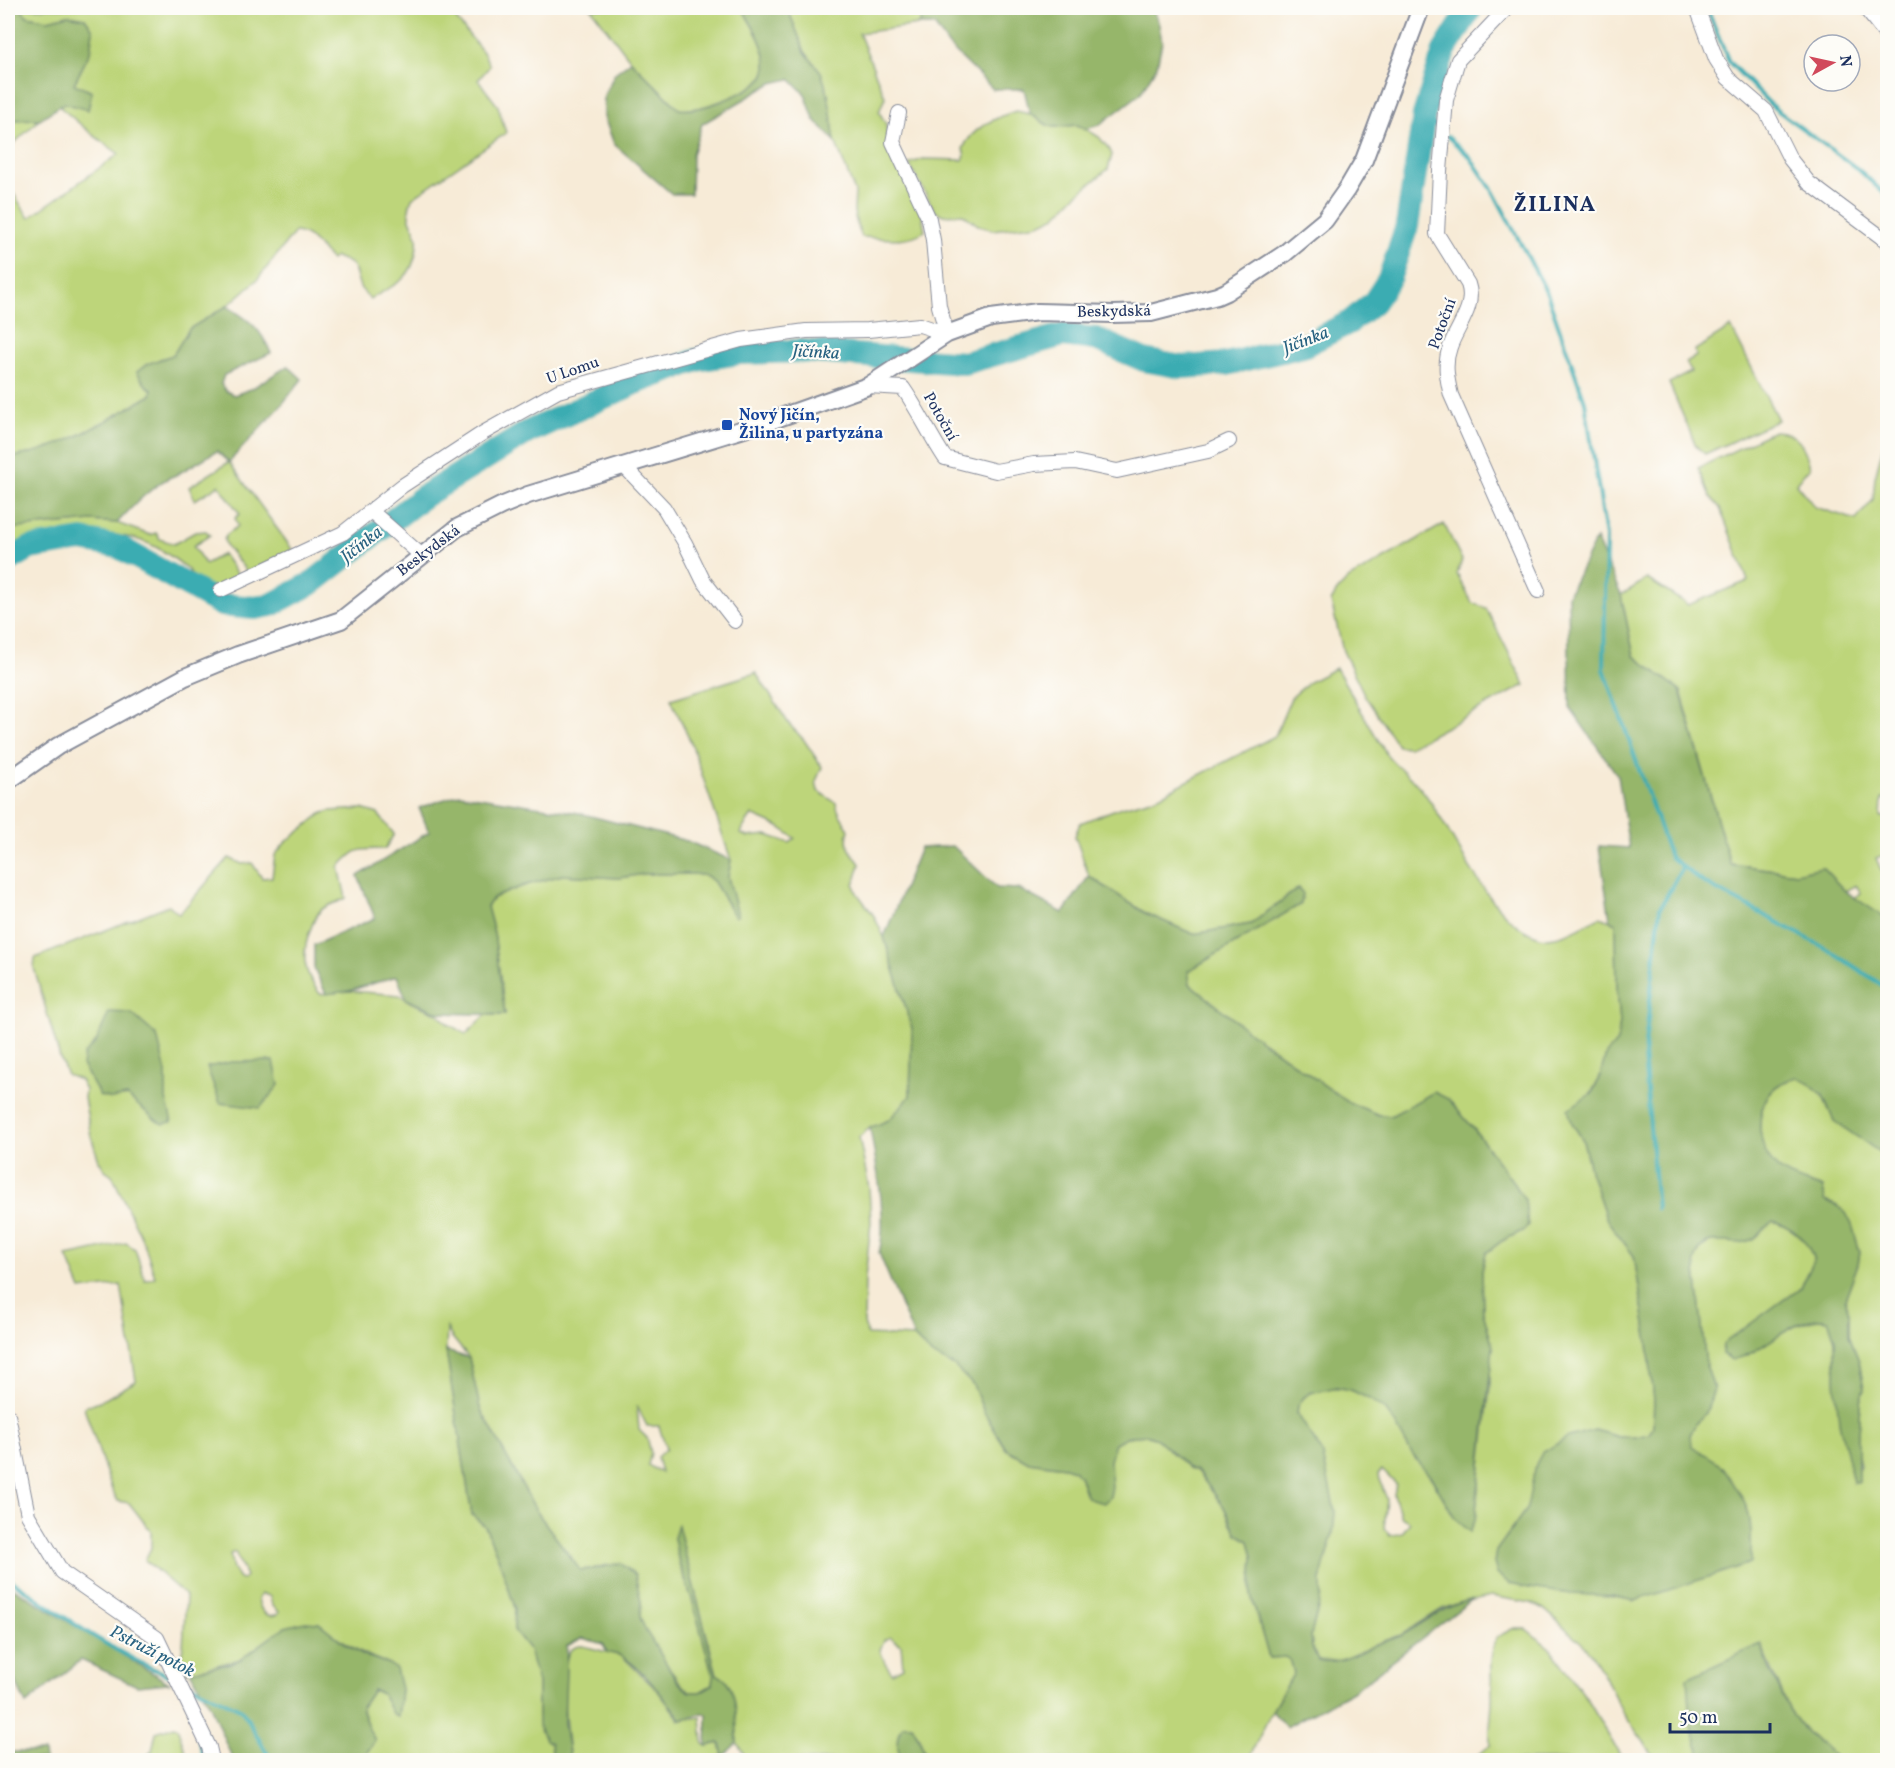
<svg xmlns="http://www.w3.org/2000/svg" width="1895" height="1768" font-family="Vollkorn,serif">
<rect width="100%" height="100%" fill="#fdfcf7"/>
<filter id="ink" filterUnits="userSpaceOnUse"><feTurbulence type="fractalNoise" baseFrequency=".0167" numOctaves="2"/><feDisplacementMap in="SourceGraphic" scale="12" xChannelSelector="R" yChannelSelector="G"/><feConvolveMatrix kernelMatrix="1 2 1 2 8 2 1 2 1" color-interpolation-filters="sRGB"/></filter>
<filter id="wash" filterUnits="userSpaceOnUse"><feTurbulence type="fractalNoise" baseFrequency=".008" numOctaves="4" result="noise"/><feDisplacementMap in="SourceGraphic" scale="24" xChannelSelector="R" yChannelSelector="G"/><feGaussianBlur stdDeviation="1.35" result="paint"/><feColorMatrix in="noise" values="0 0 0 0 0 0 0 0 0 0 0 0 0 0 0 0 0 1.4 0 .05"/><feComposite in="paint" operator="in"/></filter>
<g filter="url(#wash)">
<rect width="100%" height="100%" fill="#f7ebd7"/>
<!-- green -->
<path fill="#bdd57a" stroke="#6c826c" stroke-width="1.5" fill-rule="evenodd" d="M20 8H447L483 52 490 66 478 80 498 106 506 133 412 198C404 220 413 219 417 238 418 242 417 247 416 252 411 281 394 285 370 299 367 295 362 291 360 287 353 268 358 264 335 257L331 260C321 249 310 233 295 232L257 280 227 306 189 329 173 355 160 359 137 372 145 384 152 390 151 395C102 423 64 449 8 458V185L29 218 119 154 93 135 60 107 64 103 88 109 92 92 74 84 90 52 93 30 85 18 68 15 48 20 27 16Z
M591 8H742C751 24 765 44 766 63 767 70 763 79 757 83 741 95 698 112 679 109L631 61Z
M789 8H920L921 21 918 25 859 33 885 97 879 112 886 124 888 147 893 159 920 203 925 231C907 243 882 238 862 237L857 225 854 212 855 192 835 141 828 94 821 72 805 52 791 17Z
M1016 111 1030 114 1049 126 1056 127 1077 125 1086 129 1099 137 1110 150 1112 155 1108 169 1074 197 1056 216 1039 224 993 230 978 225 963 214 943 215 935 211 909 164 923 159 963 160 965 155 963 149C971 128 995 118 1016 111Z
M40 119 8 149V120Z
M1731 327 1778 420 1705 454 1696 446 1669 383 1691 372 1686 362 1696 356 1695 350Z
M1774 431C1797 431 1806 447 1810 468L1803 474 1796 484 1815 507 1856 520 1873 500 1875 477 1884 443 1887 447 1888 799H1882L1881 817H1887L1888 854 1876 858 1881 870 1887 878V920L1854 898 1861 893 1856 885 1845 891 1822 867 1796 873 1730 864 1681 691 1634 656 1621 595 1647 579 1688 605 1748 581 1720 508 1710 496 1698 468Z
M229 462 294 552 247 572 227 547 224 540 226 535 238 526 235 518 240 514 219 485 195 500 189 487Z
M91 521 117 523 150 535 156 533 160 539 174 544 195 532 206 531 210 535 193 546 205 564 223 554 239 577 217 591 209 592C200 586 194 578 187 569 180 562 169 555 161 550 116 522 56 537 8 547V529Z
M1444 524 1462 560 1457 574 1472 603 1486 608 1525 685 1409 747 1398 746 1365 696 1343 651 1331 601 1337 591 1348 579Z
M1336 668 1387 755C1398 769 1414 778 1425 794 1454 833 1490 924 1540 937 1559 942 1583 925 1600 917L1616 923 1617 987 1620 1022 1617 1042 1606 1055 1599 1080 1572 1123 1583 1140 1591 1174 1607 1220 1634 1256 1648 1343 1654 1400 1653 1427 1649 1434 1636 1437H1619L1595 1430 1542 1453 1527 1508 1496 1551 1494 1563 1510 1584C1551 1593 1594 1591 1635 1601L1751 1535 1748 1511 1732 1483 1714 1460 1701 1454 1691 1445 1690 1435 1696 1423 1706 1413 1714 1389 1706 1365 1695 1261C1703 1231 1727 1245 1751 1239 1757 1237 1767 1226 1773 1221 1793 1227 1809 1241 1814 1261L1801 1287 1732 1338 1749 1354C1767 1343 1809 1311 1829 1321L1835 1340 1853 1482 1860 1466 1857 1450 1858 1433 1860 1402 1864 1389 1859 1361 1849 1336V1313L1845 1299 1858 1264 1860 1252 1852 1225 1846 1214 1837 1206 1825 1201 1823 1188C1810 1183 1791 1179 1780 1170 1758 1153 1754 1117 1769 1094 1775 1085 1787 1081 1797 1077L1810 1084 1822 1094 1834 1121 1887 1157V1602L1882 1600 1888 1608 1887 1760H1838L1824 1746 1806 1733 1789 1709 1761 1644 1690 1723 1702 1760H1657L1623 1713 1598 1664 1587 1648 1544 1609 1531 1603 1491 1596 1459 1603 1442 1609 1401 1635 1376 1644 1355 1656 1338 1661 1318 1660 1312 1647 1311 1635 1321 1596 1320 1576 1333 1533 1305 1427C1303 1423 1299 1419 1298 1415 1292 1395 1324 1386 1338 1388 1354 1389 1373 1399 1384 1409 1397 1420 1402 1438 1411 1452 1416 1462 1425 1469 1431 1478 1440 1491 1448 1504 1455 1518L1475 1520 1490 1386V1364L1493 1346 1483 1313 1482 1271 1486 1253 1502 1241 1524 1230 1525 1200 1474 1129 1448 1099 1434 1092 1391 1116 1379 1115 1348 1102 1252 1034 1190 984 1188 971 1301 904 1298 888 1251 924 1193 934 1145 913 1089 876 1075 836 1080 823 1119 808 1155 798 1275 736 1291 698 1309 682ZM1382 1470 1396 1484 1394 1495 1401 1517 1410 1522 1402 1533 1390 1536 1384 1528 1387 1499 1380 1482 1379 1473Z
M756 673 789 724 804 740 822 767 816 781 818 791 836 803C838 815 844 820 849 830 843 846 853 853 860 864L854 885 857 893 874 916 884 937 912 1028 910 1097 889 1120 870 1128 859 1137 869 1188 871 1222 865 1278 864 1323 867 1335 914 1337 932 1355 954 1365 973 1385 984 1412 1006 1449 1029 1462 1065 1467 1074 1470 1079 1476 1086 1496 1092 1500 1110 1461 1111 1453 1115 1443 1126 1437 1146 1435 1157 1439 1189 1468 1197 1471 1224 1507 1231 1524 1249 1541 1253 1556 1251 1595 1269 1658 1285 1657 1291 1661 1294 1673 1272 1711 1248 1760H928L918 1735 912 1725H904C894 1734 897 1749 902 1760H745L744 1754 737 1743 736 1714 717 1674 678 1527 674 1538 679 1563 692 1599 713 1676 712 1685 700 1692H689C675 1679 643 1634 640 1616 640 1612 641 1606 641 1602L606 1565 593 1569 579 1570 537 1512 480 1408 469 1358 451 1336 447 1328 446 1351 472 1515 485 1526 500 1562 515 1608 514 1630 529 1649 538 1683V1715L551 1743 553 1760H362L375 1740 370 1732 361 1708 373 1690 382 1694 393 1715 398 1717 401 1689 389 1664C361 1654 342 1642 319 1623L285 1627 241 1659 198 1670 183 1672 179 1665 183 1647 186 1596 145 1560 151 1548V1531L129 1503 118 1501 112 1490 84 1407 107 1398 136 1381 121 1285 81 1290 67 1256 126 1243 135 1249 145 1280 155 1277 145 1246 112 1175 105 1170 99 1161 91 1136 84 1098 85 1090 80 1080 67 1075 60 1058 34 968 35 958 169 905 179 914 229 858 242 864 252 863 262 878 272 877 275 855 285 843 321 814 330 811 362 809 378 814 394 834 385 849C358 850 358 846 339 867L346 898C339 902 330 904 324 908 318 911 313 922 311 928 301 954 302 971 320 994L349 991 400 995 410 1002 437 1013 448 1024 466 1034 486 1015H505L494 933 487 907 493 898 523 886 562 875 619 878 644 874H694L707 876 714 882 735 916 737 915 728 877 731 860 692 745 671 699ZM752 815 779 827 795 838 790 843 767 835 748 837 741 834 743 828ZM637 1406 647 1426H659L666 1449 657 1457 661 1473 648 1465 651 1453 647 1438 639 1430ZM235 1552 246 1576 243 1580 239 1579 233 1569 230 1554ZM261 1594 270 1596 272 1605 279 1612 278 1614C266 1620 260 1610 258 1599ZM890 1637 901 1645 903 1667 892 1673 885 1663 880 1650 884 1640Z
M1512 1629H1526L1551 1649 1587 1699 1623 1760H1473L1490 1745C1489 1729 1491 1718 1492 1702 1493 1675 1486 1664 1497 1637Z
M583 1646 622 1656 658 1691 680 1720 701 1717 703 1744 707 1746 720 1743 723 1756 708 1760H570C567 1738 558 1669 570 1651 573 1647 578 1646 583 1646Z
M174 1726 177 1727 187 1755 186 1760H142L152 1751 156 1732Z"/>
<!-- forest -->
<path fill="#96b66a" stroke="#587264" stroke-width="1.5" d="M8 8H20L27 16 48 20 68 15 85 18 93 30 90 52 74 84 92 92 88 110 64 103 40 119 8 120Z
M742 8H789L791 17 805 52 821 72 828 94 835 141 814 119 805 94 790 79 772 83 702 124 692 154 691 194H672L614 144 604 117V96L615 73 631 61 679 109C698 113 741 95 757 83 763 79 767 70 766 63 765 44 751 24 742 8Z
M920 8H1153L1159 25 1162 42 1157 66 1140 94 1099 125 1086 129 1077 125 1056 127 1049 126 1030 114 1024 89H993L949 46 934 25H918L921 21Z
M227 306C250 321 260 327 271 353L224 375 221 384 226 391 234 395 251 389 288 366 302 379 280 407 229 462 217 451 176 475C156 481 131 508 117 523L91 521 8 529V458C64 449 102 423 151 395L152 390 145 384 137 372 147 364 173 355 189 329Z
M1596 539 1621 595 1634 656 1680 690 1730 864 1796 873 1822 867 1845 891 1888 920 1887 1157 1834 1121 1822 1094 1810 1084 1797 1077C1787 1080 1775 1085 1769 1094 1754 1117 1758 1153 1780 1170 1791 1179 1810 1183 1823 1188L1825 1201 1837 1206 1846 1213 1852 1225 1860 1252 1858 1264 1845 1299 1849 1313V1336L1859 1361 1864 1389 1860 1402 1858 1433V1482H1853L1839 1422 1835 1381V1340L1829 1321C1807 1310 1769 1344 1749 1354 1744 1357 1738 1358 1732 1360L1722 1354 1723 1344 1801 1287 1814 1261C1809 1241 1793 1227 1773 1221 1766 1226 1758 1236 1751 1240 1728 1250 1704 1227 1695 1261L1706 1365 1714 1389 1706 1413 1696 1423 1690 1435 1691 1445C1700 1453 1706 1454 1714 1460 1726 1469 1744 1498 1748 1512 1753 1528 1751 1547 1751 1563L1635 1601 1612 1596 1571 1594 1523 1587 1510 1584 1497 1574 1494 1563 1496 1551 1527 1508 1536 1464 1542 1453 1568 1437 1595 1430 1619 1437H1636L1649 1434 1653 1427 1654 1400 1648 1343 1634 1256 1607 1220 1591 1174 1583 1140 1572 1123 1568 1109 1592 1093 1599 1080 1606 1054 1617 1042 1620 1022 1617 987 1616 923 1610 919 1599 846 1629 848 1618 776 1570 708 1568 595Z
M460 794 579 813 687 841 731 860 728 877 738 915 735 917 714 882 707 876 694 874H644L619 878 562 875 523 886 493 898 487 907 494 933 505 1015 440 1013 406 999 397 976 349 991 326 994 314 968V945L375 918 358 876 429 832 419 808Z
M953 846 997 888 1019 889 1063 913 1089 876 1145 913 1193 934 1251 924 1299 888 1303 894 1301 904 1188 971 1190 984 1252 1034 1348 1102 1379 1115 1391 1116 1434 1092 1448 1099 1474 1129 1516 1186 1525 1200 1528 1225 1524 1230 1502 1241 1486 1253 1482 1271 1483 1313 1493 1346 1477 1500 1475 1520 1470 1532 1455 1518 1431 1477 1412 1454 1394 1422 1385 1410 1369 1399 1351 1390 1337 1387 1310 1393 1304 1397 1298 1406 1297 1413 1323 1455 1335 1512 1333 1533 1321 1576V1596L1311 1635 1312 1647 1318 1660C1340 1665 1356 1654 1375 1645 1384 1641 1394 1639 1402 1635 1429 1620 1442 1607 1473 1599L1353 1691 1286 1727 1272 1711 1294 1673 1291 1661 1285 1657 1269 1658 1251 1595 1253 1556 1249 1541 1237 1534 1224 1507 1197 1471 1189 1468 1157 1439 1146 1435 1126 1437 1115 1443 1110 1461 1112 1487 1110 1497 1104 1503 1092 1500 1087 1496 1079 1476 1074 1470 1065 1467 1029 1462 1006 1449 984 1412 973 1385 954 1366 932 1355 914 1337 879 1253C888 1218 876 1164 870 1128L889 1120 910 1096 912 1028 884 937 920 848Z
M109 1012 131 1013 157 1036 166 1072V1099L172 1122 163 1124 157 1121 127 1096 112 1099 100 1096 82 1065 84 1054 96 1042Z
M274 1061 279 1085 260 1108 220 1103 207 1067 231 1062Z
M446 1351 469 1358 480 1408 537 1512 580 1570 593 1569 620 1563 635 1574 641 1602 640 1617 646 1631 678 1682 689 1692H700L712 1685 713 1676 692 1599 679 1563 674 1538 678 1525 716 1674C740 1683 736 1722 737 1743L723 1756 720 1743 706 1746 707 1714 702 1713 682 1720C666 1701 643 1668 621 1656 618 1654 611 1654 607 1652L603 1644 582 1638 567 1646 564 1723 570 1760H553L551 1743 545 1740 538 1725V1683L529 1649 514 1630 515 1608 500 1562 485 1526 472 1515Z
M8 1585 169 1683 137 1686 81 1660 26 1704 8 1666Z
M305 1622 319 1623 345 1644 366 1656 389 1664 396 1669 401 1689 398 1717 393 1715 382 1694 373 1690 361 1708 370 1732 375 1740 362 1760H233L210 1705 190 1671 227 1664 241 1659 285 1627Z
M1761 1644 1769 1667 1789 1709 1806 1733 1824 1746 1838 1760H1702L1690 1723 1687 1678Z
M904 1725H912L914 1728 928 1760H902C897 1749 894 1734 904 1725Z
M8 1752H44L45 1760H8Z"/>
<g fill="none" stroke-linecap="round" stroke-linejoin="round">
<!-- stream -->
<path stroke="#3aacb2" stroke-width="4" d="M1707 8 1729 62 1774 108 1859 170 1888 197
M1424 115 1440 129
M1447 136 1470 157 1493 191 1547 293 1585 402 1606 536 1604 669 1670 857 1704 883 1829 950 1888 989
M1657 1209 1644 1055 1660 908 1682 868
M8 1578C60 1614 112 1653 172 1677
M184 1682 242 1710 271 1760
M199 1741 205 1760"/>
<!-- river -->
<path stroke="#3aacb2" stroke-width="24" d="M8 561 30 548 82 540 119 547 222 605 255 608 271 605 312 583 424 496 528 432 635 383 697 360 739 353 800 351 964 363 1063 335 1096 339 1144 360 1182 367 1226 364 1303 346 1350 322 1374 302 1389 279 1407 226 1424 115 1444 51 1471 8"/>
</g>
</g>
<g filter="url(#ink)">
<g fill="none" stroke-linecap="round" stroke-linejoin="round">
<!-- minor casing -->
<g stroke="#898d9a" stroke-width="16">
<path id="minor" d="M1507 8 1458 60 1446 100 1440 171 1437 234 1468 284C1476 307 1457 326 1450 347 1444 363 1447 379 1451 395L1538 591
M1697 8 1716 59 1728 78 1766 111 1790 159 1809 183 1888 242
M1865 8 1888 37
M899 113 893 142 929 219 933 240 939 306 947 334
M868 386 903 388C919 411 930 436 945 458L996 471 1034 464 1075 462 1117 471 1208 451 1229 441
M624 466 664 508 685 543 703 580 735 621
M371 511 422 556
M221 590 343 533 402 486 483 433 558 391 741 340 806 331 868 330 920 325 947 334
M8 1415 28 1515 62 1572 157 1638 209 1747 212 1760"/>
</g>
<!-- tertiary casing -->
<g stroke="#898d9a" stroke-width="20">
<path id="tertiary" d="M8 781 58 746 185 677 238 655 341 620 457 528 501 506 528 495 770 421 868 386 947 334 991 318 1038 312 1113 314 1151 313 1217 296 1226 292 1284 254 1325 220 1347 189 1364 160 1421 8"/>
</g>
<!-- minor -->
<use href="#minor" stroke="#fff" stroke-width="14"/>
<!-- tertiary -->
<use href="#tertiary" stroke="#fff" stroke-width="16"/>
</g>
</g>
<!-- markers -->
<rect fill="#1a4fb4" stroke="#fdfcf7" stroke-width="2" x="721" y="419" width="12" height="12" rx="3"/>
<g text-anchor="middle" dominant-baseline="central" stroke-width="4.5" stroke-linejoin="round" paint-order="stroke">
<!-- street labels -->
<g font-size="16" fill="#1b2f5e" stroke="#fdfcf7">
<text transform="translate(1114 312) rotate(-1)">Beskydská</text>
<text transform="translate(1443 324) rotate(-70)">Potoční</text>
<text transform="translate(573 371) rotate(-19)">U Lomu</text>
<text transform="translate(940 417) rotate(60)">Potoční</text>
<text transform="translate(429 551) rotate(-37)">Beskydská</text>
</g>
<!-- transit labels -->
<g font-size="16" font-weight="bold" fill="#164399" stroke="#fdfcf7" text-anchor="start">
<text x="739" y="416">Nový Jičín,<tspan x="739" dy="18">Žilina, u partyzána</tspan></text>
</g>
<!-- water labels -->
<g font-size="18" font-style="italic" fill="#276180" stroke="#fdfcf7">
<text transform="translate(1306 341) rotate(-21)">Jičínka</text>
<text transform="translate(816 353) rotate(3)">Jičínka</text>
<text transform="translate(362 545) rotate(-38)">Jičínka</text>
<text transform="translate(152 1652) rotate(27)">Pstruží potok</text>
</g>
<!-- district labels -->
<g font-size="22" font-weight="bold" letter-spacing="1.5" fill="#1b2f5e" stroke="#fdfcf7">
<text x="1555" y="205">ŽILINA</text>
</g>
</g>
<!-- margin -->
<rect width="1895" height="1768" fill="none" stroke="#fdfcf7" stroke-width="30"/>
<!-- north arrow -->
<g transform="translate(1832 63) rotate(82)"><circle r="28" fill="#fdfcf7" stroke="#a3aaba" stroke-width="1.5"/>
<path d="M0-4.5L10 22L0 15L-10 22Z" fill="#d1495b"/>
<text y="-9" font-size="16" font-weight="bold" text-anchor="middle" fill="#1b2f5e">N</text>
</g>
<!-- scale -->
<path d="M1670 1723v9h100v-9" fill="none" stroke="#1b2f5e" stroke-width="3"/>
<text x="1679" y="1723" font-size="18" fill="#1b2f5e" stroke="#fdfcf7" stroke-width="4.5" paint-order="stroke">50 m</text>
</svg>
